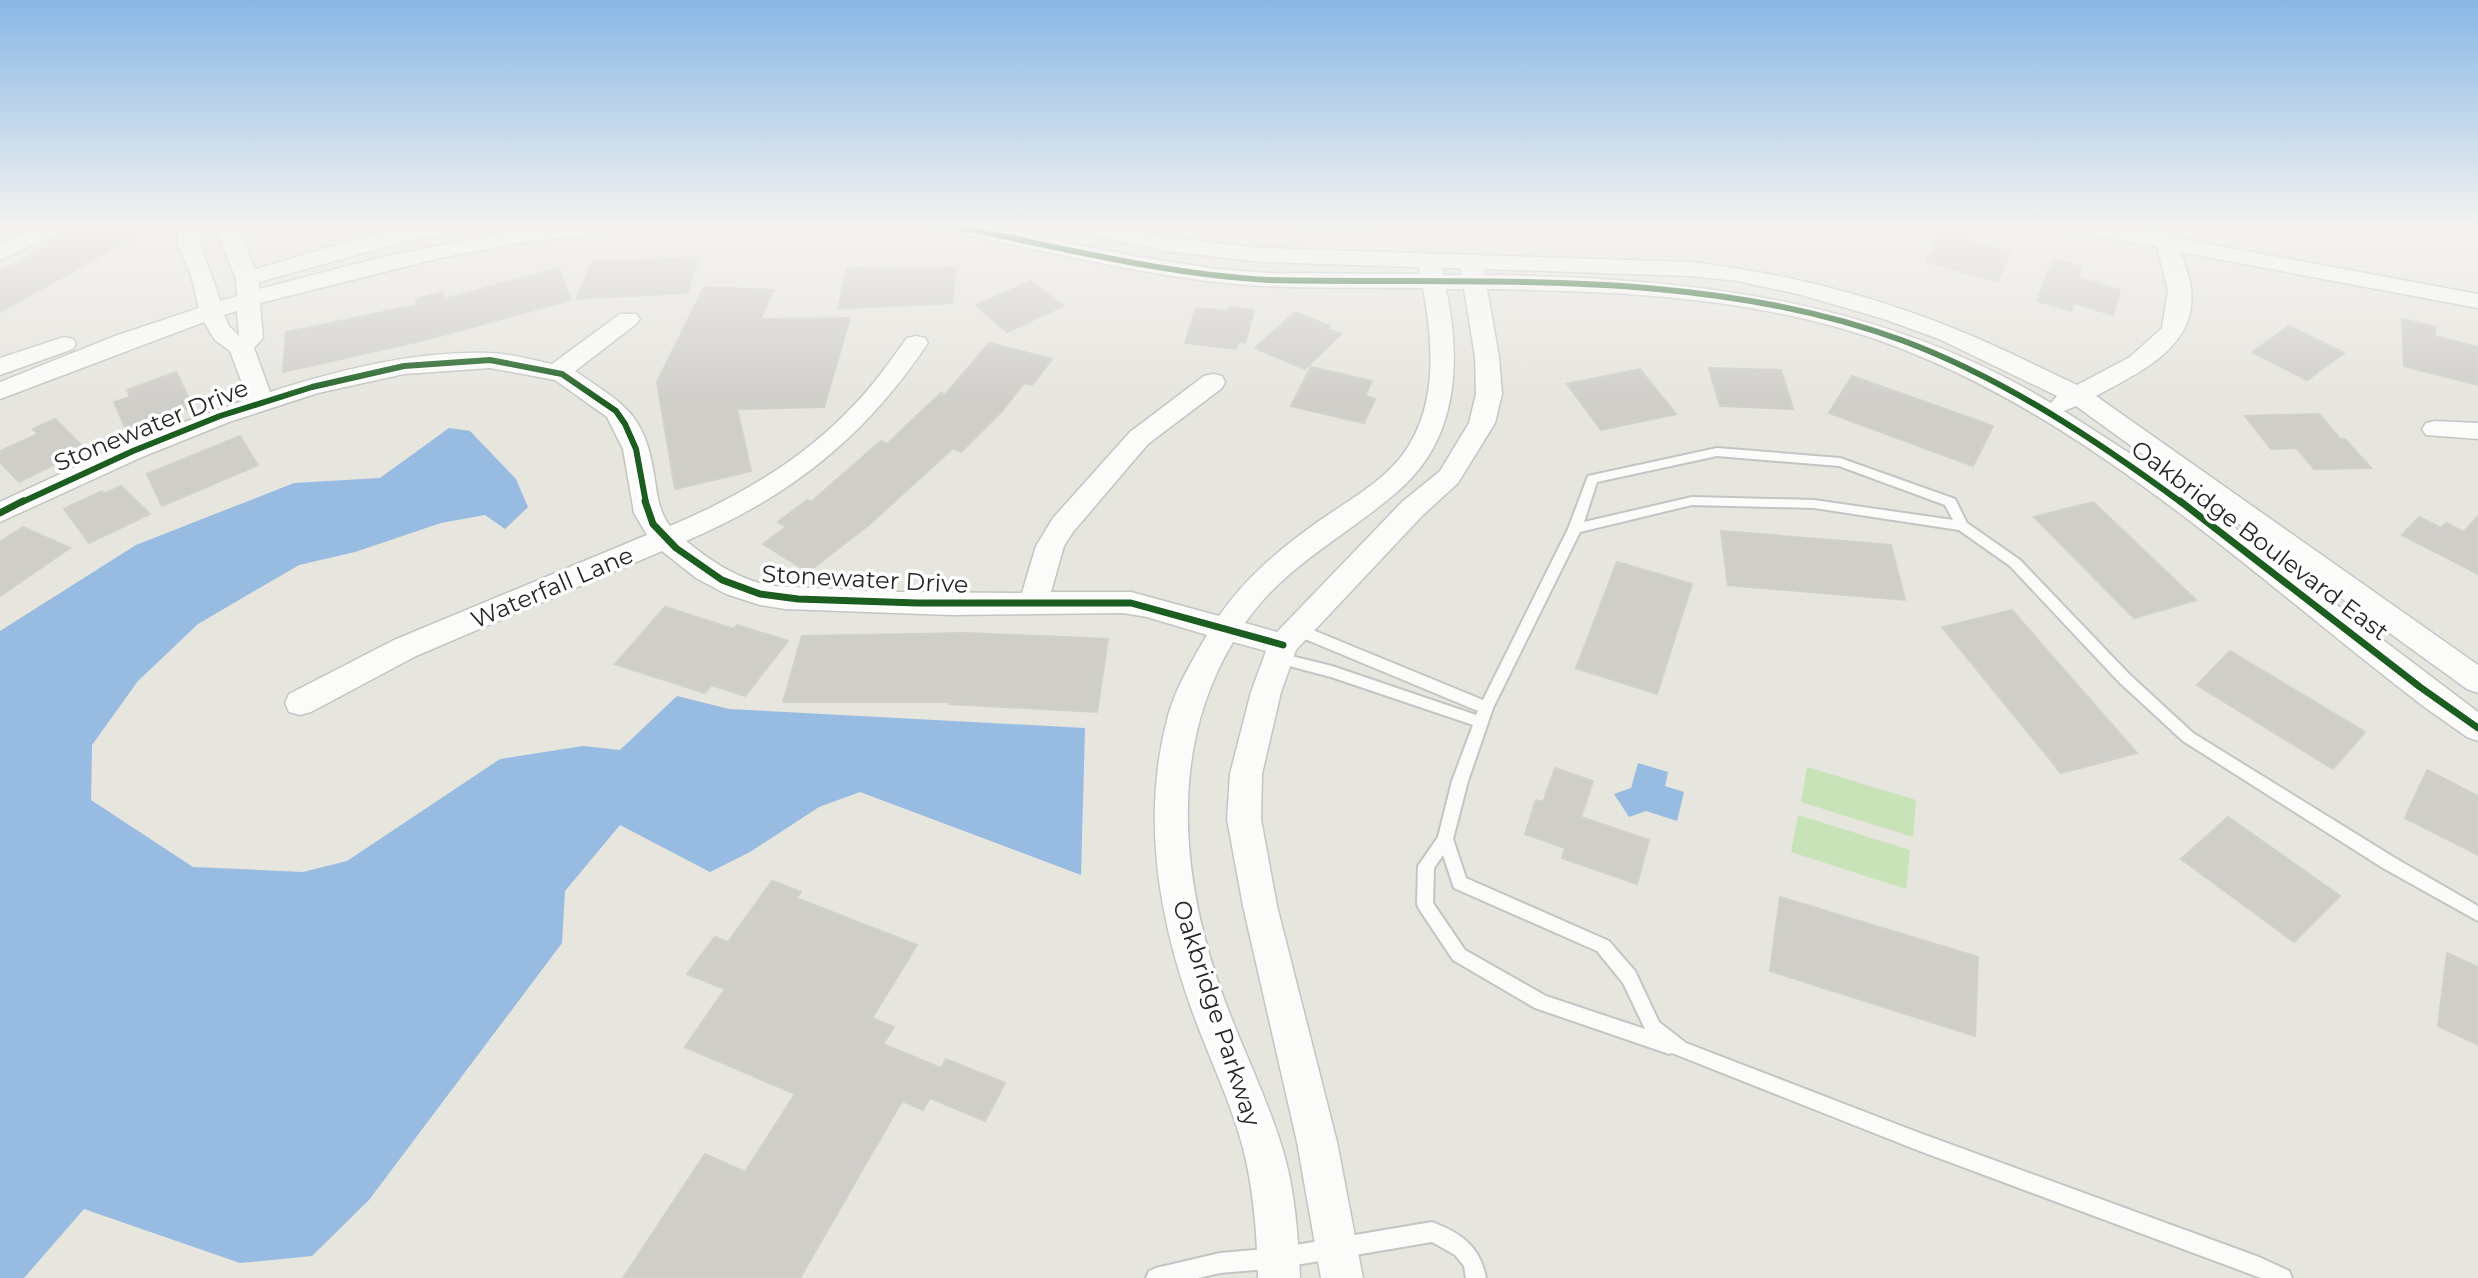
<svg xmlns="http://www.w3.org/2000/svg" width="2478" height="1278" font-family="Montserrat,sans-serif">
<rect width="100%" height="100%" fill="#e6e5de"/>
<!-- pitch -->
<path fill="#c8e3b8" d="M1807 767 1916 800 1913 837 1801 802Z
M1798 815 1910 850 1906 889 1791 852Z"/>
<!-- water -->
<path fill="#98bbe2" d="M1287 224H1409L1335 231Z
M449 428 470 431 516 479 528 507 505 529 485 515 441 523 355 552 299 565 198 624 138 681 92 745 91 800 193 867 303 872 347 861 500 759 583 746 620 750 677 696 729 709 1085 728 1081 875 860 792 819 807 750 852 710 872 620 825 565 891 562 943 369 1200 312 1256 240 1263 84 1209 24 1278H0V631L136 545 294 483 380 478Z
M1638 763 1668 772 1665 786 1684 792 1677 821 1646 811 1629 817 1614 794 1631 788Z"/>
<!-- building -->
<path fill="#cfcec9" stroke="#d1d0ca" stroke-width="2" d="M71 224H109L140 234 0 312V272L53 243 47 241 66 231Z
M1944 224H1976L1968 241 2010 252 1998 282 1926 261Z
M699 258 687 293 576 299 592 262Z
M2053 259 2082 267 2078 278 2120 290 2113 315 2074 303 2071 311 2037 301Z
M869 267V270L956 267 952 303 838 309 847 268Z
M559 268 571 300 425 340 283 372 286 332 417 305 416 299 442 292 444 299Z
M1031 281 1063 306 1007 332 976 305Z
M704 287 774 290 760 319 850 318 824 407 737 409 751 471 675 489 657 382Z
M1229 307 1254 310 1245 343 1239 341 1236 349 1185 343 1196 308 1227 311Z
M1295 312 1330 326 1327 329 1341 334 1305 369 1255 348Z
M2402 319 2435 327V336L2478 347V385L2404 366Z
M2289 326 2344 353 2307 380 2252 352Z
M989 343 1052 359 1032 385 1024 383 1002 411 961 452 953 448 870 524 808 572 763 544 786 527 778 522 807 500 811 502 881 441 887 444 941 393 945 395Z
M1311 367 1372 381 1365 396 1375 399 1364 423 1291 406Z
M1709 368 1781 370 1793 409 1720 406Z
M1640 369 1676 414 1601 430 1567 384Z
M176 372 193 407 127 432 114 402 130 397 127 390Z
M1852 376 1993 426 1973 466 1829 413Z
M2319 414 2340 439H2345L2371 468 2314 469 2297 448 2271 449 2245 416Z
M55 419 85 449 19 482 0 462V451L38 434 33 429Z
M240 436 258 465 162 506 147 474Z
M121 486 150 514 89 543 64 509 102 491 104 494Z
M2093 502 2196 600 2134 618 2034 517Z
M2478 516V574L2402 535 2419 517 2441 528 2446 523 2464 532Z
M23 527 70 548 0 596V542Z
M1721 531 1891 545 1905 600 1728 585Z
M1617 562 1692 584 1657 694 1576 668Z
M665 607 734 629 737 625 788 641 745 696 711 685 705 693 615 664Z
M2012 610 2065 671 2137 753 2061 773 1942 627Z
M967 633 1108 639 1097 712 949 704V702H783L802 636Z
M2230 651 2365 732 2333 769 2197 685Z
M1555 768 1593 781 1581 817 1649 840 1637 884 1562 858 1565 848 1525 834 1536 800 1543 802Z
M2427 770 2478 796V855L2405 818Z
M2228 817 2340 896 2294 942 2181 859Z
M772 881 801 892 796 898 917 945 872 1018 894 1027 883 1044 941 1068 946 1059 1005 1083 985 1121 930 1098 923 1110 902 1101 800 1278H623L705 1154 745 1172 795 1094 685 1047 725 989 687 974 715 937 728 942Z
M1780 897 1978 957 1975 1036 1770 971Z
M2447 953 2478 967V1045L2438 1026Z"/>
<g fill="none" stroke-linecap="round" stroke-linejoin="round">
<!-- service casing -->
<g stroke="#c4c4c3" stroke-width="4">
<path id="service" d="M1717 448 1840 458 1955 499 1967 523 2020 560 2129 674 2193 733 2395 858 2478 906V921L2383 868 2183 741 2119 682 2010 566 1959 530 1814 508 1692 505 1580 532 1493 708 1468 781 1453 839 1466 878 1609 941 1635 971 1659 1022 1686 1043 1917 1132 2259 1257 2289 1271 2292 1278H2261L1917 1150 1672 1053 1669 1054 1535 1008 1453 960 1419 909 1417 904 1418 866 1438 837 1452 781 1473 725 1331 677 1274 662 1272 658 1274 654 1279 653 1332 666 1476 715 1478 711 1293 634 1291 630 1293 626H1303L1483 700 1568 529 1588 476ZM1717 456 1839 466 1945 505 1953 520 1814 500 1692 497 1584 522 1597 482ZM1443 855 1454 888 1597 951 1623 983 1645 1029 1546 996 1465 950 1433 903 1434 868Z
M1432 1222C1461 1233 1480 1246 1486 1278H1466L1464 1266 1455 1255 1432 1242 1278 1268 1220 1273 1198 1278H1146L1149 1271 1156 1268 1220 1253 1278 1248Z"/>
</g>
<!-- minor casing -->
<g stroke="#c4c4c3" stroke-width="3">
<path id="minor" d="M41 224H68L65 229 0 260V244Z
M177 224H199C197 247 214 277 220 301L237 296 236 279 214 224H236L255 269C326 250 402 219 477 224L474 229 407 241 259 282V289L379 258 509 231 568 224H637L634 229 626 231 524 242 444 257 260 303 263 338 254 348 270 392C339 370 415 351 488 353 509 353 532 360 552 364L620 314H636L640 319 636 324 575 371C623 404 645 413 654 474 657 492 658 511 670 526 737 498 804 459 854 405 874 385 890 361 907 338L916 336 925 338 928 343C864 438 791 496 686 541 712 562 739 580 772 586L900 592 1022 593 1036 546 1053 518 1130 432 1204 376 1213 374 1222 376 1225 382 1222 388 1148 444 1073 532 1064 546 1051 592H1131L1219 616C1246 577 1281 548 1319 521 1349 500 1385 481 1406 450 1438 402 1433 342 1423 288 1354 287 1284 290 1216 282 1124 271 1034 248 944 231L936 229 933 224H977L1139 257 1217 269 1269 273 1420 274 1419 267 1261 262 1166 251 1062 229 1059 224H1100L1166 237 1261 248 1690 262C1780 272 1871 295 1955 329 1996 345 2036 366 2077 385L2130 357 2162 328 2168 290 2157 247 2069 231 2061 229 2058 224H2102L2153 233V224H2171L2176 238 2478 294V308L2180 252C2184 263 2190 277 2191 289 2198 347 2138 373 2096 396L2478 665V693L2467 689 2076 406 2064 411 2154 469 2210 509 2478 712V741L2467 737 2423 706C2241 567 2056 385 1829 325 1718 295 1602 291 1487 289L1499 357 1502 394 1495 423 1458 483 1422 516 1296 650 1281 692 1262 774 1261 819 1277 906 1337 1142 1363 1278H1321L1297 1142 1243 906 1227 819 1230 774 1251 692 1266 651 1233 642C1166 754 1182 887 1226 1004 1244 1052 1267 1098 1282 1147 1295 1189 1298 1234 1300 1278H1258C1257 1236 1254 1193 1244 1152 1231 1100 1206 1052 1189 1002 1157 910 1142 812 1168 716 1176 687 1192 661 1207 635L1147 617 1123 613 951 615 785 609 760 605 726 594 696 578 662 551 416 656 311 712 300 715 289 712 285 703 289 694 394 640 647 535 634 513 623 449 607 417 555 380 490 368 404 374 318 393 229 422 142 457 0 522V502L124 444 248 399 230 351 215 340 204 322 0 399V382L115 336 199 308 191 275 178 244ZM1442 268H1461L1462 275H1443ZM1484 269 1690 276 1737 281 1798 294 1884 319 1939 339 2057 396 2051 403C1875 297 1686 278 1485 275ZM1446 289H1464L1475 357 1476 394 1469 423 1440 471 1402 502 1277 632 1245 623C1285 565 1347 536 1398 491 1459 439 1461 361 1446 289ZM237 311 239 336 229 326 224 315Z
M64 337 73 339 76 344 73 349 0 375V358Z
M2435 421 2478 423V439L2426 435 2422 429 2426 423Z"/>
</g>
<!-- service -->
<use href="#service" fill="#fbfbfa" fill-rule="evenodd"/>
<!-- minor -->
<use href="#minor" fill="#fbfbfa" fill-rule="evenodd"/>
<!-- cycleway-far1 casing -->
<g stroke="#fff" stroke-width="10">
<path id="cycleway-far1" d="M944 224C1052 245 1159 274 1269 280 1479 285 1702 266 1904 341 2005 379 2096 440 2182 503
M20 503 133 451 220 416 312 387 404 366 490 360 562 374 616 411 625 424 636 449 646 503"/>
</g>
<!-- cycleway casing -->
<g stroke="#fff" stroke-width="11">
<path id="cycleway" d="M645 501 653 524 676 548 722 580 760 594 798 599 917 603H1131L1283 645
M2180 501 2420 687 2478 728
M0 513 23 501"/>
</g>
<!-- cycleway-far1 -->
<use href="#cycleway-far1" stroke="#1b5e20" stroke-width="6"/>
<!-- cycleway -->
<use href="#cycleway" stroke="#1b5e20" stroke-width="7"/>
</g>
<!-- sky -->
<linearGradient id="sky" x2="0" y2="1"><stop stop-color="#88b7e6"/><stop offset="0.56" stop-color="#f4f3f0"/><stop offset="1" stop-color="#f4f3f0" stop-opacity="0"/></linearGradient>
<rect width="2478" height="403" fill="url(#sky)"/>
<g text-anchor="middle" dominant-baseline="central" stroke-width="7" stroke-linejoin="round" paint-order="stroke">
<!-- street labels -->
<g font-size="24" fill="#282828" stroke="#fff">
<text transform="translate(151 425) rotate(-22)">Stonewater Drive</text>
<text transform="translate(2260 540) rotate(37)">Oakbridge Boulevard East</text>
<text transform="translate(865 579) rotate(3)">Stonewater Drive</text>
<text transform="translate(552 587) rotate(-23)">Waterfall Lane</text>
<text transform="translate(1217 1013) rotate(72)">Oakbridge Parkway</text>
</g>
</g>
</svg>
